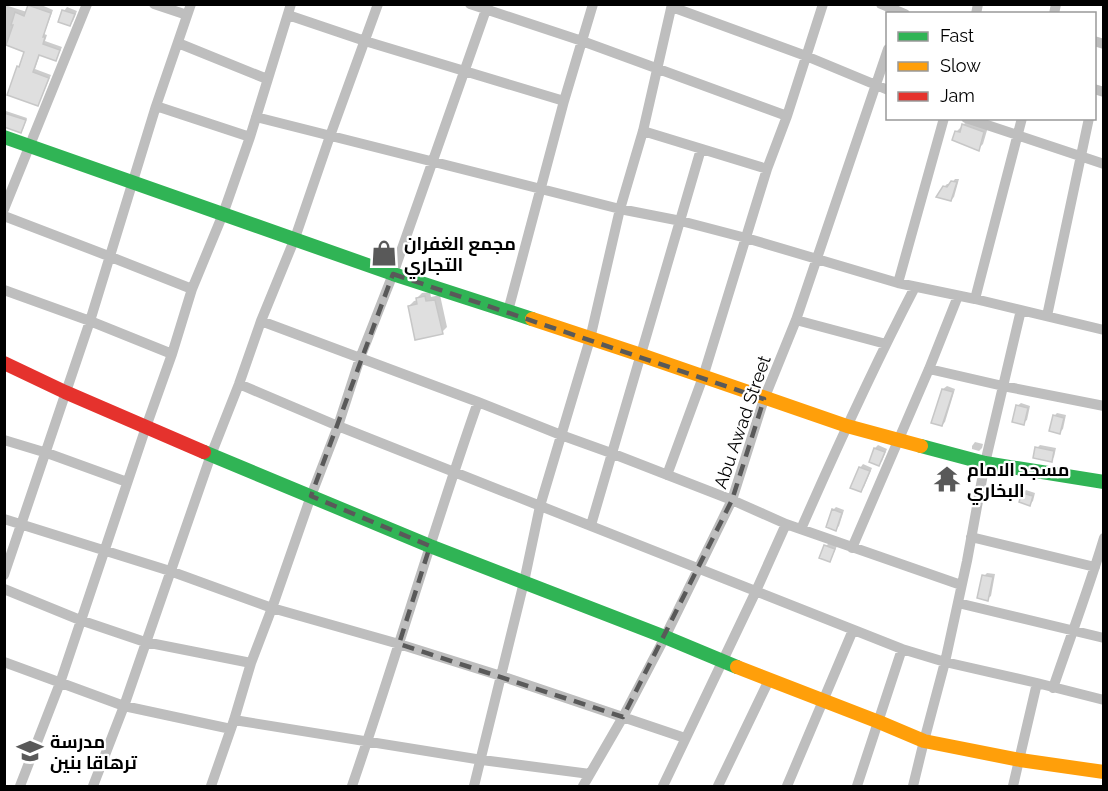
<svg xmlns="http://www.w3.org/2000/svg" width="1108" height="791" font-family="Raleway,Cairo,sans-serif">
<rect width="100%" height="100%" fill="#fff"/>
<!-- shadow -->
<path fill="#0003" d="M30 4H39L53 10 44 34 47 35 45 41 62 47 58 56 55 59 40 54 35 69 51 75 40 101 37 104 18 67 21 64 26 51 4 43 5 5 27 12Z
M67 7 77 11 73 21 70 24 64 11Z
M6 111 27 118 23 129 21 131 4 125V112Z
M968 120 988 127 983 144 978 149 956 132Z
M955 179H959L954 197 951 200 944 187 947 184H951Z
M430 292 431 297 440 295 447 327 442 332 409 306 414 301 418 300 417 298 422 293Z
M947 386 955 389 945 422 942 425 933 422 943 389Z
M1021 403 1030 406 1027 420 1023 423 1017 406Z
M1057 413 1066 415 1063 429 1060 432 1054 416Z
M975 442 983 444 982 448 979 451 972 449V446Z
M878 445 887 449 882 461 879 464 871 461 875 448Z
M1040 445 1056 448 1054 457 1051 460 1037 448Z
M863 464 872 468 864 487 861 490 860 468Z
M1026 490 1035 493 1033 501 1030 504 1023 493Z
M836 507 844 510 839 526 836 529 833 510Z
M829 543 837 546 832 557 829 560 826 546Z
M987 573 995 574 991 596 987 599 984 576Z"/>
<!-- building -->
<path fill="#dfdfdf" stroke="#c7c7c7" stroke-width="1.5" d="M28 5 51 13 43 37H45L43 44 60 50 56 61 39 55 33 72 49 78 38 106 7 95 17 66 19 67 24 52 6 45 13 25H11L15 12 24 16Z
M62 10 75 14 70 26 58 22Z
M4 113 26 120 21 133 4 127Z
M962 124 984 132 979 151 952 140 955 131 960 132Z
M951 181 957 182 951 201 936 197 943 186 947 187Z
M425 296 426 301 435 300 443 334 415 340 408 306 417 304 416 298Z
M942 389 953 392 942 426 931 423Z
M1016 405 1028 408 1024 425 1012 422Z
M1053 415 1064 418 1060 434 1049 431Z
M1035 447 1054 451 1052 462 1033 458Z
M874 448 885 452 879 466 869 462Z
M859 467 870 471 861 492 850 488Z
M1022 493 1033 496 1030 506 1019 502Z
M832 509 842 513 836 531 826 527Z
M824 545 835 549 830 562 819 558Z
M982 575 993 577 988 601 977 598Z"/>
<g fill="none" stroke-linecap="round" stroke-linejoin="round">
<!-- street -->
<path stroke="#bebebe" stroke-width="10" d="M154 4 187 15
M470 4 582 41 787 116
M881 4 905 14
M672 7 806 56 888 90
M976 14 978 4
M1054 14 1056 4
M288 15 365 41 564 101
M1094 41 1104 44
M178 43 267 79
M1094 89 1104 92
M156 106 250 137
M256 117 620 209 681 221 746 238 898 283 975 299 1104 330
M966 118 1104 164
M643 131 767 169
M4 209 87 4
M4 216 111 257 192 289
M898 283 944 118
M4 290 90 321 172 354
M975 299 1022 118
M508 311 564 101 593 4
M1047 316 1089 118
M796 320 886 344
M261 321 478 402 561 435 611 453 732 500 786 524 961 585
M929 369 1003 386 1104 406
M239 384 338 426 902 649 945 662 1037 683 1104 700
M4 440 47 453 127 482
M667 475 703 377 767 169 787 116 823 4
M4 519 170 571 272 608 399 644 501 676 685 738
M591 525 701 149
M801 529C837 447 874 366 915 287
M971 537 1095 567
M852 548 929 369 958 296
M4 575 90 321 156 106 191 4
M4 589 80 620 145 642 251 663
M958 603 1104 638
M4 662 124 706 231 729
M1053 688C1070 638 1089 588 1104 538
M234 720 482 760 590 774
M20 786 60 683 146 427 172 354 192 289 223 214 250 137 291 4
M93 786 124 706 211 455 239 384 261 321 295 238 330 136 378 4
M211 786 234 720 251 663 272 608 311 496 338 426 360 358 393 274 488 4
M352 786C396 659 433 530 478 402
M474 786 524 582 540 506 590 339 620 209 643 131 672 4
M583 786 623 717 665 637 732 500 764 399 796 320 888 49
M663 786 756 591 786 524
M718 786 769 680
M787 786 853 630
M857 786 902 649
M913 786 924 741 945 662 967 561 985 463 1021 310
M1013 786 1037 683"/>
<!-- fast -->
<path stroke="#30b455" stroke-width="14" d="M4 137 393 274 532 319
M921 446 985 463 1104 482
M204 452 430 546 665 637 737 667"/>
<!-- slow -->
<path stroke="#ff9f0a" stroke-width="14" d="M532 319 641 355 847 426 921 446
M737 667 879 722 924 741 1020 760 1104 772"/>
<!-- jam -->
<path stroke="#e5322d" stroke-width="14" d="M4 363 65 392 204 452"/>
</g>
<!-- marked area -->
<path fill="none" stroke="#595959" stroke-width="4.5" stroke-dasharray="12 8" stroke-linejoin="round" d="M393 274 764 399 732 500 623 717 399 644 430 546 311 496Z"/>
<!-- icons -->
<defs>
<g id="shop-bare" transform="scale(2.07)"><path d="M-5-2.5h2.3a2.7 3.5 0 0 1 5.4 0H5L5.5 6h-11ZM-1.5-2.5h3a1.5 2.3 0 0 0-3 0Z" fill="#595959" stroke="#fff" stroke-width="2.5" paint-order="stroke"/></g>
<g id="temple-bare" transform="scale(2.07)"><path d="M0-6L5-2H3V0L6.5 2.5H4V6H1.5V3h-3V6H-4V2.5H-6.5L-3 0V-2H-5Z" fill="#595959" stroke="#fff" stroke-width="2.5" paint-order="stroke"/></g>
<g id="school-bare" transform="scale(2.07)"><path d="M0-5L7-2L0 1L-7-2ZM-4 1L0 2.5L4 1V4Q0 6-4 4Z" fill="#595959" stroke="#fff" stroke-width="2.5" paint-order="stroke"/></g>
</defs>
<g fill-rule="evenodd">
<use href="#shop-bare" x="384" y="253"/>
<use href="#temple-bare" x="947" y="479"/>
<use href="#school-bare" x="30" y="751"/>
</g>
<g text-anchor="middle" dominant-baseline="central" stroke-width="4.5" stroke-linejoin="round" paint-order="stroke">
<!-- poi labels -->
<g font-size="18" font-weight="bold" fill="#000" stroke="#fff" text-anchor="start">
<text x="404" y="243">مجمع الغفران<tspan x="404" dy="21">التجاري</tspan></text>
<text x="967" y="469">مسجد الامام<tspan x="967" dy="21">البخاري</tspan></text>
<text x="50" y="741">مدرسة<tspan x="50" dy="21">ترهاقا بنين</tspan></text>
</g>
<!-- street labels -->
<g font-size="18" fill="#000" stroke="#fff">
<text transform="translate(742 422) rotate(-71)">Abu Awad Street</text>
</g>
</g>
<!-- border -->
<rect width="1108" height="791" fill="none" stroke="#000000" stroke-width="12"/>
<!-- legend -->
<rect x="886" y="12" width="210" height="108" fill="#ffffff" stroke="#999999" stroke-width="1.5"/>
<rect x="898" y="32" width="30" height="9" fill="#30b455" stroke="#999999" stroke-width="1.5"/>
<text x="940" y="42" font-size="18" fill="#000000">Fast</text>
<rect x="898" y="62" width="30" height="9" fill="#ff9f0a" stroke="#999999" stroke-width="1.5"/>
<text x="940" y="72" font-size="18" fill="#000000">Slow</text>
<rect x="898" y="92" width="30" height="9" fill="#e5322d" stroke="#999999" stroke-width="1.5"/>
<text x="940" y="102" font-size="18" fill="#000000">Jam</text>
</svg>
